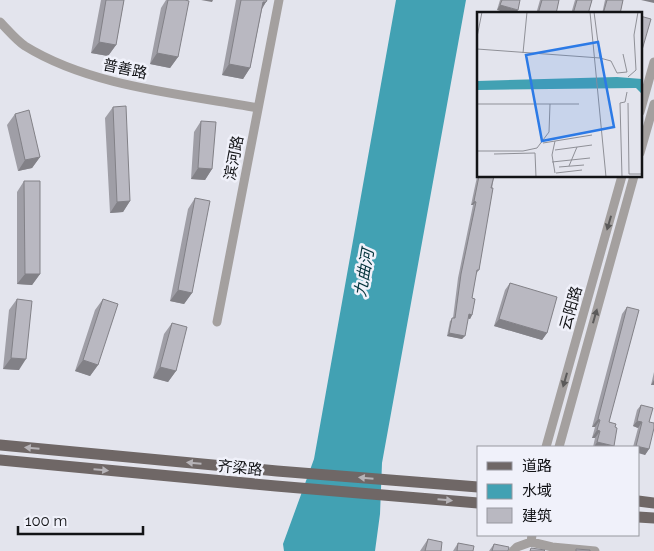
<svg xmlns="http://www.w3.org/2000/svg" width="654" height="551" font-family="Raleway,'Noto Sans SC',sans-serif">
<rect width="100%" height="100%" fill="#e3e4ed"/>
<!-- water -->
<path fill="#42a1b3" d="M396 0H466L382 463 380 514 375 551H284L283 544 314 459Z"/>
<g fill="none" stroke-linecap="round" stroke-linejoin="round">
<!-- minor -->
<path stroke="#a4a09f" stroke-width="9" d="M0 22C8 30 16 40 25 46 91 87 183 94 258 108
M640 112 654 62
M640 153 654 104
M217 322 279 0
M546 447 622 176
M559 447 634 176
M532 535 531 542 552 547 595 551
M513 551 517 547 531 542"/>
<!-- major -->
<path stroke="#6f6766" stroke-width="11" d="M0 445 277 471 478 487
M0 460 276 486 478 503
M638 501 654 503
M638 517 654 518"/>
</g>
<!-- wall -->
<path fill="#9f9ea6" d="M101 0H124L116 45 108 56 91 53Z
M166 0H185L178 57 170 68 150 64 161 8Z
M236 0H267L262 9 250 68 243 79 222 75Z
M500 0H520L497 10Z
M540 0H559L556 14H536Z
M575 0H592L588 14H571Z
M605 0H623L620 14H602Z
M113 107 130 201 123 212 110 213 105 118Z
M15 114 40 157 32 168 18 171 7 125Z
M201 121 212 169 205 180 191 179 194 132Z
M478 172V176H494L479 270 476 274 472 298V315L470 319 468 318 462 339 447 336 450 321 453 318 458 278 473 205H471Z
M24 181 40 274 32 285 17 284V192Z
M195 198 192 293 184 304 170 301 188 209Z
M510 283 547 333 542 340 494 326 505 290Z
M17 299 19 370 3 369 9 310Z
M103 299 98 365 90 376 75 371 95 310Z
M627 307 609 422 615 427 614 446 613 447H593L595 438H592L595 427H592L622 314Z
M172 323 176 371 168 382 153 378 164 334Z
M654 372V385H651Z
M641 405 649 422V449L645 455 638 447H633L638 428 633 426 637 410Z
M428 539 441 551H420Z
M458 543 473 551H453Z
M494 544 508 551H489Z"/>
<!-- shaded-wall -->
<path fill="#828187" d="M201 0H213L212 2Z
M641 0H654V3Z
M263 2H266L259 13Z
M500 5 518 10 515 14H510L497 10Z
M99 42 116 45 108 56 91 53Z
M157 53 178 57 170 68 150 64Z
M229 64 250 68 243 79 222 75Z
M40 157 32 168 18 171 25 160Z
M198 168 212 169 205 180 191 179Z
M130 201 123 212 110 213 117 202Z
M474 201 476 202 473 205H471Z
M25 274H40L32 285 17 284Z
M178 290 192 293 184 304 170 301Z
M469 314 472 315 470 319 466 318Z
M499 319 547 333 542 340 494 326Z
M449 333 465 336 462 339 447 336Z
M11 358 26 359 19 370 3 369Z
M83 360 98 365 90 376 75 371Z
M160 367 176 371 168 382 153 378Z
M654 380V385H651Z
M598 419 600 420 595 427H592Z
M637 421 642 422 638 428 633 426Z
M597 430 600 431 595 438H592Z
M597 442 614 446 613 447H594Z
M636 446 649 449 645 455 638 453V447H635Z"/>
<!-- building -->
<path fill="#b9b8c1" stroke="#828187" d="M106 0H124L116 45 99 42Z
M168 0H185L189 1 178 57 157 53Z
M241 0H267L266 2H263L250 68 229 64Z
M502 0H520L518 10 500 5Z
M542 0H559L556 14H538Z
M577 0H592L588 14H573Z
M607 0H623L620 14H603Z
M640 16 651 19 640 57Z
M126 106 130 201 117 202 113 107Z
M29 110 40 157 25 160 15 114Z
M201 121 216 122 212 169 198 168Z
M479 176H494L491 188H493L479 270H477L472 298 475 299 472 315 469 314 465 336 449 333 452 318H455L461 274 476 202 474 201Z
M24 181H40V274H25Z
M195 198 210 201 192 293 178 290Z
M510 283 557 297 547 333 499 319Z
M17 299 32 301 26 359 11 358Z
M103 299 118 304 98 365 83 360Z
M627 307 639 310 609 422 616 424 615 427 617 428 614 446 597 442 600 431 597 430 600 420 598 419Z
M172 323 187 327 176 371 160 367Z
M641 405 653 408 649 422 654 423V428L649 449 636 446 642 422 637 421Z
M428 539 442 542 441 551H425Z
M458 543 474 546 473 551H457Z
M494 544 509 547 508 551H492Z
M531 548 545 550 544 551H530Z
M576 549 590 550V551H576Z"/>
<!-- one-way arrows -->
<defs><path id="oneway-solid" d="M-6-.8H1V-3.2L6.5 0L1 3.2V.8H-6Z" transform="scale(1.25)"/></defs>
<g fill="#5b5a5a">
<use href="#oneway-solid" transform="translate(609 223) rotate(106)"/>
<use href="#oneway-solid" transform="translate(595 316) rotate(-74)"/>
<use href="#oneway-solid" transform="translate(565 380) rotate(106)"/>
</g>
<g fill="#b6b3b7">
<use href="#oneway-solid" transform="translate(32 448) rotate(-175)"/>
<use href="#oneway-solid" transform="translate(194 463) rotate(-175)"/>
<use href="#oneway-solid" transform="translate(101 470) rotate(5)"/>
<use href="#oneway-solid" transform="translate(366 478) rotate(-175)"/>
<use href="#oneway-solid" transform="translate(445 500) rotate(5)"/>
</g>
<g text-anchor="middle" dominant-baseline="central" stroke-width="5" stroke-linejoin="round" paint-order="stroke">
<!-- street labels -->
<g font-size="15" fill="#121316" stroke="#f0f1fa">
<text transform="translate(125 69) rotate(12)">普善路</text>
<text transform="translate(234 158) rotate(-79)">滨河路</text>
<text transform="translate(571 308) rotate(-74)">云阳路</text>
<text transform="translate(240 468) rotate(5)">齐梁路</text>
</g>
<!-- water labels -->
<g font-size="16" font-style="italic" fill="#05343c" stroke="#f0f1fa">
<text transform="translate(364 273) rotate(-80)">九曲河</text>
</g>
</g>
<!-- overview -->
<g transform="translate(477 12)">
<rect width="165" height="165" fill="#e3e4ed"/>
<path d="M140 65 165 67V82L159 76 0 78V69Z" fill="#42a1b3"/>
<path fill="none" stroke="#8f9097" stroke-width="1" d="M113 0 129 165M0 25 5 0M0 37 123 46 117 0M46 41 50 0M123 46 134 49 140 61 150 60 146 42M151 65 159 58 157 23 161 0M151 91 152 162H165M0 92H102M66 131 115 123M78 138 115 133M0 139H46L60 136 72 120 73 92M17 142 58 141 59 165M75 150 113 146M92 154 100 135M82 155 107 153M78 161 75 143 78 129M79 161 105 158M145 165 143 91 148 90 150 80"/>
<path fill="#2c7ae6" fill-opacity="0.15" stroke="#2c7ae6" stroke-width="2.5" d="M121 30 137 115 65 129 49 43Z"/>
<rect width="165" height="165" fill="none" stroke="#121316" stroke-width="2.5"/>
</g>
<!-- legend -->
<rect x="477" y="446" width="162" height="90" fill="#f0f1fa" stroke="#97989f"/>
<rect x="487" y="462" width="25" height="8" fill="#6f6766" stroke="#97989f"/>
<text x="522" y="471" font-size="15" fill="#121316">道路</text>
<rect x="487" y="484" width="25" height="15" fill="#42a1b3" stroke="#97989f"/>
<text x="522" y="496" font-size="15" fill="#121316">水域</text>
<rect x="487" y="508" width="25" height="15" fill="#b9b8c1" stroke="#97989f"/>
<text x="522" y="521" font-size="15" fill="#121316">建筑</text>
<!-- scale -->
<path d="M18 526v8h125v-8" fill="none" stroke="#121316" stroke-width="2.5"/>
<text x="25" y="526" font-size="15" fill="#121316" stroke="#f0f1fa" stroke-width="4" paint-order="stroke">100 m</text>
</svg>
